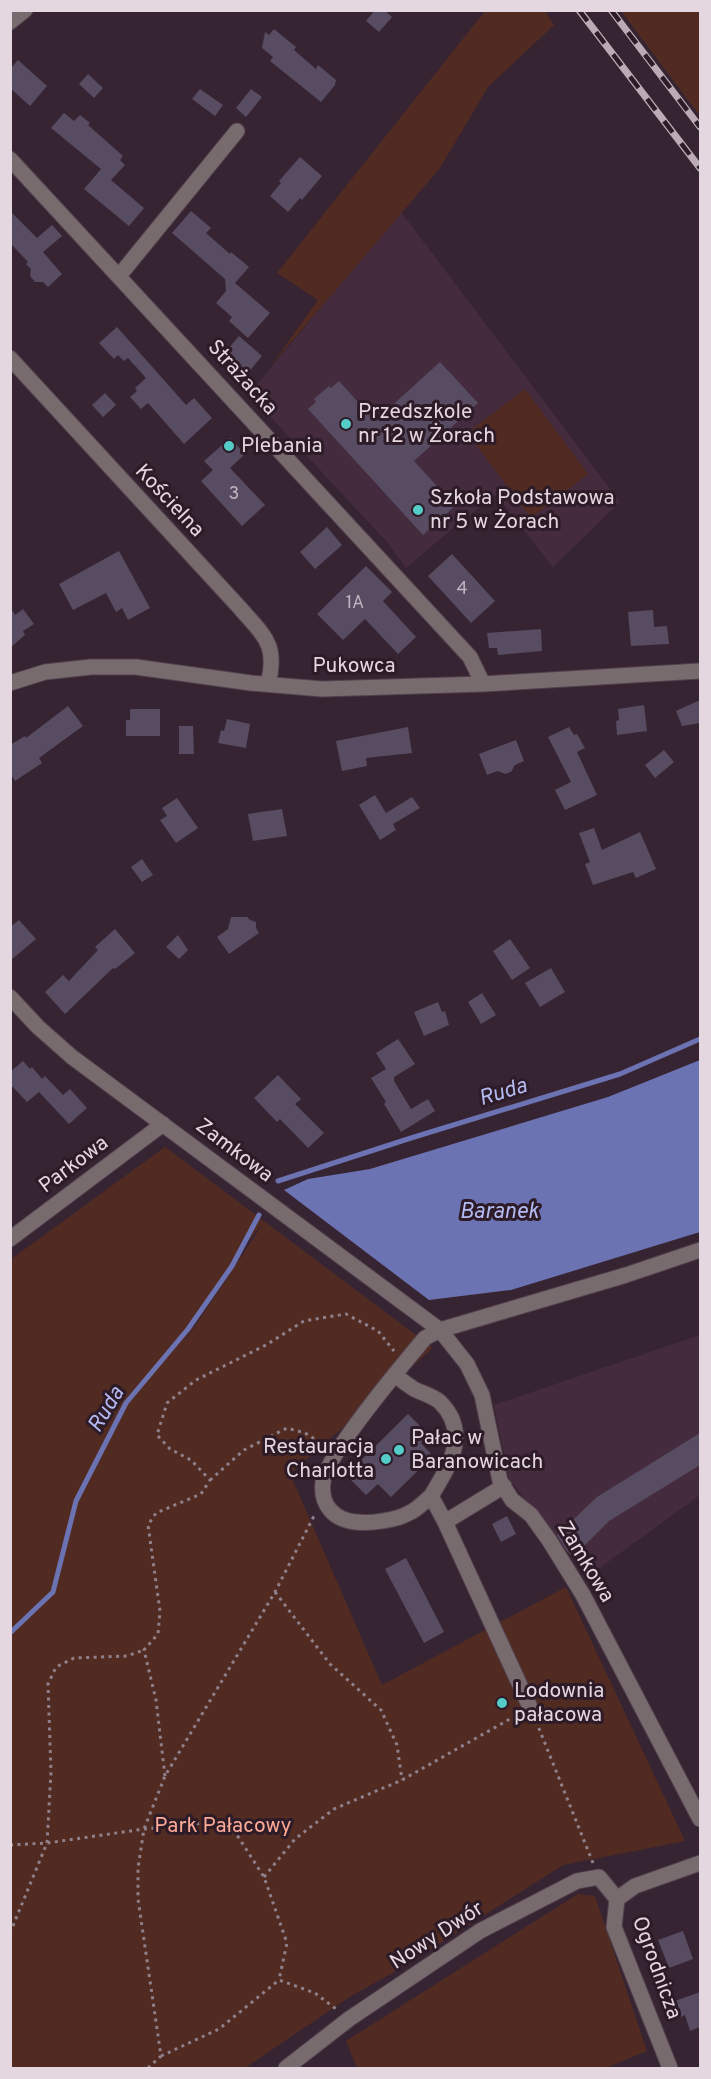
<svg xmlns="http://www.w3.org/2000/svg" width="711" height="2079" font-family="Overpass,sans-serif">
<rect width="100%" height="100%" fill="#372432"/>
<!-- built -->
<path fill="#442c3e" d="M401 212 620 502 553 567 496 495 453 528 406 568 387 542 249 394Z
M700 1335V1495L590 1575 553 1537 509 1478 494 1405Z"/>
<!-- green -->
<path fill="#512b22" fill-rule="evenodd" d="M485 11H545L554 25 488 87 440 168 270 367 318 300 277 273Z
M621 11H700V116Z
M525 389 588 474 531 518 467 433Z
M165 1147 433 1348 290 1474 382 1685 566 1587 685 1841 563 1865 398 1970 351 1996 245 2068H11L10 1260ZM260 1227H261L179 1350 241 1249Z
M578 1894 595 1896 647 2051 606 2068H357L346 2041Z"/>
<!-- water -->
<path fill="#6c73b3" d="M700 1060V1232L511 1290 429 1300 284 1190 308 1179 370 1169 608 1097Z"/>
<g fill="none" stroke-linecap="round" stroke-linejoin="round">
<!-- stream -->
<path stroke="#6c73b3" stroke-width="5" d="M278 1181 411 1138 620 1074 700 1039
M10 1633 53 1592 76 1501 126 1403 188 1329 232 1266 259 1215"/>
</g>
<!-- building -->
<path fill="#574c61" d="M375 10H384L392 17 379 32 366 21Z
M274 29 296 47 294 50 316 69 318 65 336 80 335 85 321 102 270 61 273 57 262 48 265 32 269 35Z
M18 60 47 86 30 106 10 88V69Z
M88 74 103 88 94 98 79 84Z
M200 89 223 105 215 116 192 99Z
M251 89 262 97 246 117 236 108Z
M64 113 74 121 80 115 90 123 88 125 123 156 120 160 125 165 111 180 144 208 129 226 84 189 101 169 51 128Z
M300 157 322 176 302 200 300 198 288 212 270 196 281 183 279 181Z
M10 211 37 238 52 225 62 236 43 252 62 274 48 287 43 282H35L30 276 31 269 26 264 28 262 10 243Z
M191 211 211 228 206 233 230 254 231 252 249 267 235 283 270 313 248 338 229 321 232 317 216 303 226 291 225 279 172 233Z
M117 327 186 405 194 398 212 418 184 444 148 403 141 409 130 397 137 391 135 388 146 378 128 358 124 361 118 355 114 359 99 343Z
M239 336 262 356 247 374 223 355Z
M440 362 478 403 414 461 455 506 423 535 308 409 316 402 314 399 329 386 331 388 339 381 375 421Z
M105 393 116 405 103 417 92 405Z
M230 438 245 454 230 468 265 505 242 526 201 481 213 470 204 461Z
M327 527 342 545 315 569 300 552Z
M119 551 150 608 128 620 122 608 116 612 106 593 73 610 59 584Z
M452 554 495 601 471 623 428 576Z
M366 566 392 592 383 601 416 637 398 654 365 619 343 640 317 614Z
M10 607 15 615 23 609 34 624 23 631 25 635 10 648Z
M653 610 654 627 667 626 669 644 631 646 628 612Z
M541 629 542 651 498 655 497 648H489L487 633Z
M700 700V723L682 726 676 711Z
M644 705 647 731 617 735 616 721 619 720 618 709Z
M68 706 83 726 39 758 42 763 15 781 10 773V745L25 736 26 738Z
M130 709H160V736H126V720H130Z
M227 719 250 724 246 748 218 743 221 730 224 731Z
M179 726H193L194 754H179Z
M408 727 412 753 366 758 367 766 342 771 336 741Z
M569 727 574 735 577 734 585 748 577 752 597 795 565 810 555 790 571 782 548 737Z
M516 740 524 761 515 765 511 772 505 774 498 771 487 775 479 754Z
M664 750 674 762 655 778 645 765Z
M375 795 386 813 412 797 420 808 393 824 396 830 380 840 359 805Z
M177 798 198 828 176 843 160 820 167 816 162 808Z
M282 809 287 836 253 841 248 814Z
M594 828 602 850 640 832 656 869 636 878 633 872 593 885 585 864 590 862 579 833Z
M142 859 153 875 142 882 131 867Z
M231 917H247L250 920 256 922V928L259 933 229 954 217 937 228 929Z
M19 920 36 939 10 961V927Z
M115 929 135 953 115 969 113 968 65 1014 45 992 63 975 69 981 98 950 95 947Z
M178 935 188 950 179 959 166 947Z
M510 939 530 968 512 980 493 951Z
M551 968 565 992 540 1007 525 983Z
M482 993 496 1015 481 1024 468 1002Z
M438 1002 442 1012 445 1011 449 1025 424 1036 414 1012Z
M398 1039 415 1064 394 1077V1081L411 1109 428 1099 435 1111 401 1132 384 1104 386 1102 371 1078 386 1069 376 1053Z
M23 1061 30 1069 32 1067 42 1079 45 1076 63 1095 70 1089 87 1108 69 1124 39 1092 27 1102 10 1084V1072Z
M278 1075 301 1099 295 1104 324 1133 308 1148 280 1119 277 1122 254 1098Z
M408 1414 429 1435 421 1443 433 1456 391 1497 378 1484 366 1495 346 1475Z
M700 1433V1465L609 1521 583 1547 589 1554 580 1564 567 1551 557 1535 597 1497Z
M507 1516 516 1534 501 1542 492 1524Z
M406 1558 444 1632 424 1643 385 1569Z
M683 1931 693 1959 669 1968 658 1940Z
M700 1992V2027L690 2031 685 2015 681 2017 675 2001Z"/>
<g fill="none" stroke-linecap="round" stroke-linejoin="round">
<!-- minor casing -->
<g stroke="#53414e" stroke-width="17">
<path id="minor" d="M10 22 25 10
M10 159 470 657 483 684
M119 276 237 131
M10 358 240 608C264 636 278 644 268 684
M10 683 45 672 91 667H136L251 683 322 689 483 684 700 671
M10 997 38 1027 72 1057 440 1330 467 1364 482 1395 500 1481 512 1500 531 1515 549 1540 583 1595 700 1819
M10 1239 163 1124
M395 1375C401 1380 408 1385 414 1389 422 1393 433 1396 440 1402 471 1433 449 1466 431 1496L445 1522
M504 1486 445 1522 530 1707
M431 1496C424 1502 417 1510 409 1513 397 1520 370 1524 356 1522 334 1520 320 1505 323 1482 326 1455 404 1363 425 1338L440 1330 626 1275 700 1250
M286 2068 349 2019 480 1931 577 1881 599 1877 617 1899
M670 2068 614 1927 617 1899 635 1886 700 1863"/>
</g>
<!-- path -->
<path stroke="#90808b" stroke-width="3" stroke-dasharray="3 4.5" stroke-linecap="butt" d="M210 1480 244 1450 287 1428 305 1433 324 1445
M275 1592 330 1664 381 1710 397 1745 402 1780
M536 1721 593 1863
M165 1776 156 1700 144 1650 158 1634 160 1611 148 1525 156 1513 201 1494 210 1480 191 1460 170 1449 157 1435 167 1403 196 1380 266 1345 304 1321 346 1314 378 1331 394 1351
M10 1845 47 1843 144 1829 213 1822 237 1835 264 1877 287 1943 279 1980
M264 1877 295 1839 334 1809 402 1780 517 1715
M10 1933 47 1843 51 1772 48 1684 56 1667 74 1658 127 1656 144 1650
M161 2056 219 2029 279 1980 315 1993 336 2009
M148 2068 161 2056 138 1899V1868L144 1829 165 1776 275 1592 315 1514"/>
<!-- minor -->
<use href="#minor" stroke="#776b6d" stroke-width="15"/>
<!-- rail casing -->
<g stroke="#baabb5" stroke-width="7">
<path id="rail" d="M579 10 700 168
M611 10 700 127"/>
</g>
<!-- rail -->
<use href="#rail" stroke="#2d1b28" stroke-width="4.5" stroke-dasharray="14" stroke-linecap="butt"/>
</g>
<!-- markers -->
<g fill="#54cdc8" stroke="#2d1b28" stroke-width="2">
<circle cx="346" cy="424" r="6"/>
<circle cx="229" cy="446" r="6"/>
<circle cx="418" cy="510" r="6"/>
<circle cx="399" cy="1450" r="6"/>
<circle cx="386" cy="1459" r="6"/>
<circle cx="502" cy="1703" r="6"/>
</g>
<g text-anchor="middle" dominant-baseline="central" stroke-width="6" stroke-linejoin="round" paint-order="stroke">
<!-- number labels -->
<g font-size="18" fill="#c1b4c0">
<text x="234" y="494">3</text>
<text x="462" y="589">4</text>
<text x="355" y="603">1A</text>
</g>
<!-- street labels -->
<g font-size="21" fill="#e4d7e0" stroke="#2d1b28">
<text transform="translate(242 378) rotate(48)">Strażacka</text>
<text transform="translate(169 501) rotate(47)">Kościelna</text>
<text x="354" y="666">Pukowca</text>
<text transform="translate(234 1151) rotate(37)">Zamkowa</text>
<text transform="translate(74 1165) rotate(-37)">Parkowa</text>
<text transform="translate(585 1562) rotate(59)">Zamkowa</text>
<text transform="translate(437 1936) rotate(-33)">Nowy Dwór</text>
<text transform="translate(656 1968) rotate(70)">Ogrodnicza</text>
</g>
<!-- poi labels -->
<g font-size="21" fill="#e4d7e0" stroke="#2d1b28" text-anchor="start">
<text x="358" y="412">Przedszkole<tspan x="358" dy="24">nr 12 w Żorach</tspan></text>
<text x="241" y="446">Plebania</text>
<text x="430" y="498">Szkoła Podstawowa<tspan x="430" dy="24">nr 5 w Żorach</tspan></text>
<text x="411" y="1438">Pałac w<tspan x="411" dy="24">Baranowicach</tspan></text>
<text x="374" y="1447" text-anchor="end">Restauracja<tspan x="374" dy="24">Charlotta</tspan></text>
<text x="514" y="1691">Lodownia<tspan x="514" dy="24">pałacowa</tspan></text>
</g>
<!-- park labels -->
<g font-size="21" fill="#fdaa96" stroke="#2d1b28">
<text x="223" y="1826">Park Pałacowy</text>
</g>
<!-- water labels -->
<g font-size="22" font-style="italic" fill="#b4bbf2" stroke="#2d1b28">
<text transform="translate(503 1093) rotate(-17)">Ruda</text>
<text x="499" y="1212">Baranek</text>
<text transform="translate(107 1410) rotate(-59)">Ruda</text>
</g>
</g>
<!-- border -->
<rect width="711" height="2079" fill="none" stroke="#e4d7e0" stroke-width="24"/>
</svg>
